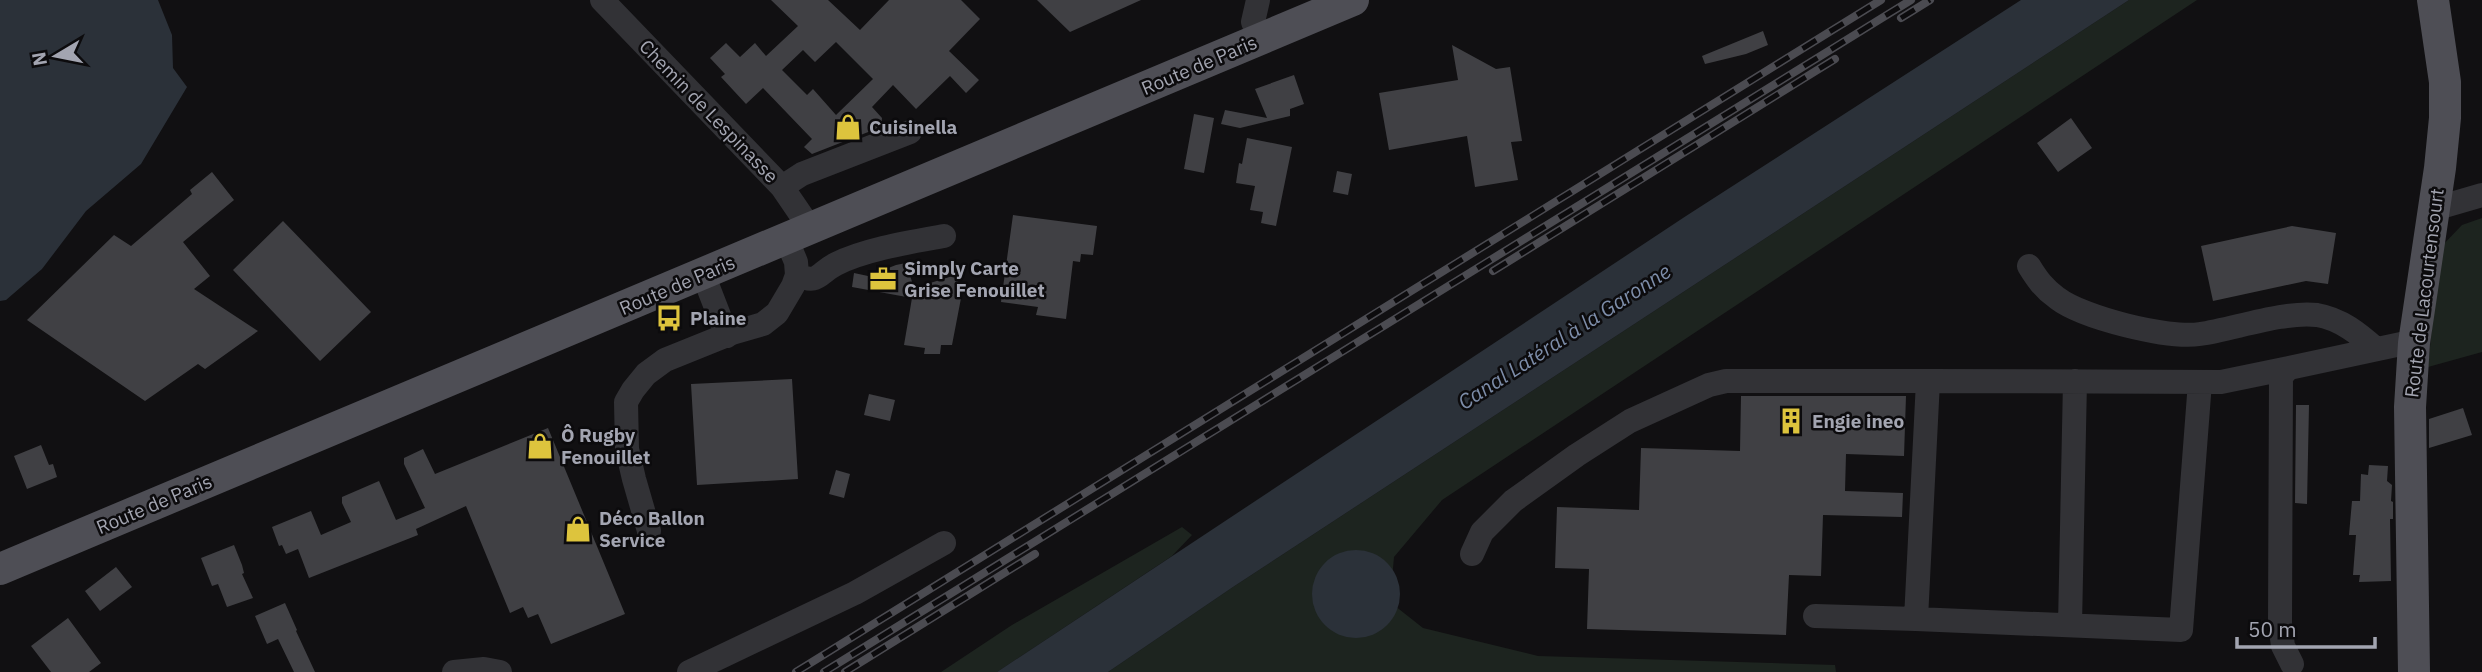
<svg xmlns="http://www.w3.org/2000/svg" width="2482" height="672" font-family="'IBM Plex Sans',sans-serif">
<rect width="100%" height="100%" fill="#111012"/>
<!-- green -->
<path fill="#1d241f" d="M2129 0H2197L1442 500 1394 557 1390 602 1423 628 1538 656 1835 665 1836 672H1108L1233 587Z
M2482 218V352L2428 367 2440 248 2462 225Z
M1182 527 1192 535 1172 556 997 672H941L1012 625Z"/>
<!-- water -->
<path fill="#2b3139" d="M0 0H158L172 35 173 68 187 87 141 164 86 211 42 269 6 300 0 301Z
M2021 0H2129L1233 587 1108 672H997L1686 216Z
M1312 594a44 44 0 1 1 88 0a44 44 0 1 1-88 0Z"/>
<!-- building -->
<path fill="#404044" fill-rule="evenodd" d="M771 0H828L860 30 889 0H961L980 19 949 51 979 80 966 93 950 76 916 109 893 85 872 107 882 118 881 127 812 154 804 147 812 139 763 88 746 104 721 77 725 74 710 58 726 43 740 57 755 43 766 56 798 26ZM836 42 873 79 836 115 813 89 807 95 782 70 803 50 815 62Z
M1037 0H1141L1070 32Z
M1763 31 1768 45 1746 54 1705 64 1702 56Z
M1452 45 1496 69 1510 67 1522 141 1511 142 1518 180 1475 187 1467 136 1389 150 1379 93 1458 80Z
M1294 75 1304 104 1290 109V116L1240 128 1221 124 1225 110 1267 118 1255 89Z
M1194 114 1214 118 1204 173 1184 169Z
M2071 118 2092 148 2058 172 2037 143Z
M1247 138 1292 147 1276 226 1261 223 1263 212 1250 210 1255 186 1236 183 1239 163 1242 164Z
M1337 171 1352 174 1348 195 1333 192Z
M212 172 234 200 183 242 210 276 194 289 258 331 205 369 198 364 145 401 27 320 114 235 131 246 192 194 190 190Z
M1013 215 1097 226 1093 255 1081 254 1080 262 1073 261 1066 319 1036 315 1038 307 1001 302Z
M283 221 371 312 320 361 233 270Z
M2292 226 2336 233 2328 284 2306 281 2213 301 2201 246Z
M906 263 914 288 956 275 962 293 952 345H941L940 354H924L925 348 904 345 912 298 852 287 854 273 868 276 896 265Z
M792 379 798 479 697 485 691 384Z
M869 394 895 400 890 421 864 415Z
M1741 396H1906L1904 456 1846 454 1845 491 1903 493 1902 517 1823 515 1821 576 1789 575 1786 635 1587 629 1589 569 1555 568 1557 507 1639 510 1641 448 1740 451Z
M2296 405H2309L2307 504 2295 503Z
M2463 408 2472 435 2429 448V419Z
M548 428 625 614 551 644 538 614 528 618 523 607 510 613 466 506 416 529 418 535 309 578 298 549 286 554 282 545 279 546 272 527 311 511 321 535 351 522 342 503V497L379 481 396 520 425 508 404 464V458L423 449 435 474Z
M41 445 49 465 53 464 57 477 27 489 14 456Z
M2369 465 2388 466 2387 481 2392 485 2391 501 2393 502V519H2390L2391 581 2359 582 2360 575H2353L2356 535H2349L2352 501H2360L2361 474 2368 475Z
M836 470 850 474 844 498 829 494Z
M234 545 242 565 244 573 242 574 253 598 227 607 218 584 212 586 201 558Z
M116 567 132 587 100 611 85 591Z
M285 603 297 630 296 631 315 672H294L278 639 267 644 255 616Z
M68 618 101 663 89 672H51L31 646Z"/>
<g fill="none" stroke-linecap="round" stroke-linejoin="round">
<!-- minor -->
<path stroke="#323236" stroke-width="24" d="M602 0 782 187 810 228
M1258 0 1253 22 1260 39
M782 187 802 174 910 132
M2434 209 2482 195
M2029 266C2037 279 2044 289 2057 298 2083 318 2168 339 2200 334 2234 329 2284 311 2317 315 2341 319 2359 334 2376 349
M703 274 727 336
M797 275C819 285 818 273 836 264 866 249 911 242 944 236
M649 531 634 479 627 449 626 402 633 390 646 374 665 360 732 333 763 324 777 313 793 286 797 275 796 262 786 238
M1472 554 1482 532 1513 501 1577 455 1630 421 1709 385 1726 381H1928
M1815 616 1916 619 1928 381 2221 382 2289 368
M1916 619 2181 630 2200 382
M2070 625 2075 381
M2292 664 2283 646 2280 623 2281 376 2289 368 2401 344 2414 343
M454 672 484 669 500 672
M689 672 855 593 944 543"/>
<!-- major -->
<path stroke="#4e4e55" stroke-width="32" d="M0 569 1353 0
M2414 672 2410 407 2414 343 2440 168 2445 118V82L2433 0"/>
<!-- rail casing -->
<g stroke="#4b4b51" stroke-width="8">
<path id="rail" d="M1901 18 1930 0
M1493 271 1835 59
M796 672 1881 0
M824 672 1911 0
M845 672 1035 554"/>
</g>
<!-- rail -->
<use href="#rail" stroke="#0c0b0d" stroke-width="5" stroke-dasharray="16" stroke-linecap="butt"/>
</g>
<!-- icons -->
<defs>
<g id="shop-bare" transform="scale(2.1)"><path d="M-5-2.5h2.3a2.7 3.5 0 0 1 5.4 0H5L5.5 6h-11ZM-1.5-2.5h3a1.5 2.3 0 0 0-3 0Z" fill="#ddc43d" stroke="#0c0b0d" stroke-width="2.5" paint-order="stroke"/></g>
<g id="office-bare" transform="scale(2.1)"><path d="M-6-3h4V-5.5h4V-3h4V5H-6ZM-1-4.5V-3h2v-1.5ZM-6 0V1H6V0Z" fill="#ddc43d" stroke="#0c0b0d" stroke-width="2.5" paint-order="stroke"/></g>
<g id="bus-bare" transform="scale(2.1)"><path d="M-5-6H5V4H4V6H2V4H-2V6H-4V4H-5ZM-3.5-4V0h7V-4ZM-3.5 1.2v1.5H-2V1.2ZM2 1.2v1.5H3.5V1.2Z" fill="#ddc43d" stroke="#0c0b0d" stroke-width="2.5" paint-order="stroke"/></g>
<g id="building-bare" transform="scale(2.1)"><path d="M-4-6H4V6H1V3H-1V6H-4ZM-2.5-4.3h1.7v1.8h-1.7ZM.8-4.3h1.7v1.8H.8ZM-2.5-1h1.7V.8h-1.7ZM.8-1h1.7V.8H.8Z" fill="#ddc43d" stroke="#0c0b0d" stroke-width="2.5" paint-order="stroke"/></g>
</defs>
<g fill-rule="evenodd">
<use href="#shop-bare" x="848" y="127"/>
<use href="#office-bare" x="883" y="279"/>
<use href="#bus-bare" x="669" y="318"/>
<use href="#building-bare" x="1791" y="421"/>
<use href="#shop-bare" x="540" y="446"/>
<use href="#shop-bare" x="578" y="529"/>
</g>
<g text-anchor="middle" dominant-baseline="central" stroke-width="5" stroke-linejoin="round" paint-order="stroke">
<!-- street labels -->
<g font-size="19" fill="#a3a5b1" stroke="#0c0b0d">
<text transform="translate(1199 65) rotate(-23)">Route de Paris</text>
<text transform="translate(709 111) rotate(46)">Chemin de Lespinasse</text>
<text transform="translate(677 285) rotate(-23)">Route de Paris</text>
<text transform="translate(2424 293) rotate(-83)">Route de Lacourtensourt</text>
<text transform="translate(154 504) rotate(-23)">Route de Paris</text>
</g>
<!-- poi labels -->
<g font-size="19" font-weight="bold" fill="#a3a5b1" stroke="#0c0b0d" text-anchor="start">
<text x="869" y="127">Cuisinella</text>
<text x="904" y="268">Simply Carte<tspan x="904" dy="22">Grise Fenouillet</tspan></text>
<text x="690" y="318">Plaine</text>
<text x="1812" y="421">Engie ineo</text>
<text x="561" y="435">Ô Rugby<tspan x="561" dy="22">Fenouillet</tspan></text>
<text x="599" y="518">Déco Ballon<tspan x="599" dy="22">Service</tspan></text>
</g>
<!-- water labels -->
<g font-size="21" font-style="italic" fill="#7d8da9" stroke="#0c0b0d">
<text transform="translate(1564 336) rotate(-33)">Canal Latéral à la Garonne</text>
</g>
</g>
<!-- north arrow -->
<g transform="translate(56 56) rotate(260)" stroke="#0c0b0d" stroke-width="5" paint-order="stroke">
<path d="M0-5L12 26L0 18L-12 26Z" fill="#a3a5b1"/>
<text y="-10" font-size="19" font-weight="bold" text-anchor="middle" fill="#a3a5b1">N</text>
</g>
<!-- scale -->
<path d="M2237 637v10h138v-10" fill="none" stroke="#a3a5b1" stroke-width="3.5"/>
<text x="2248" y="637" font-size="21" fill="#a3a5b1" stroke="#0c0b0d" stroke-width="5" paint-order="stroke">50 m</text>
</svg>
